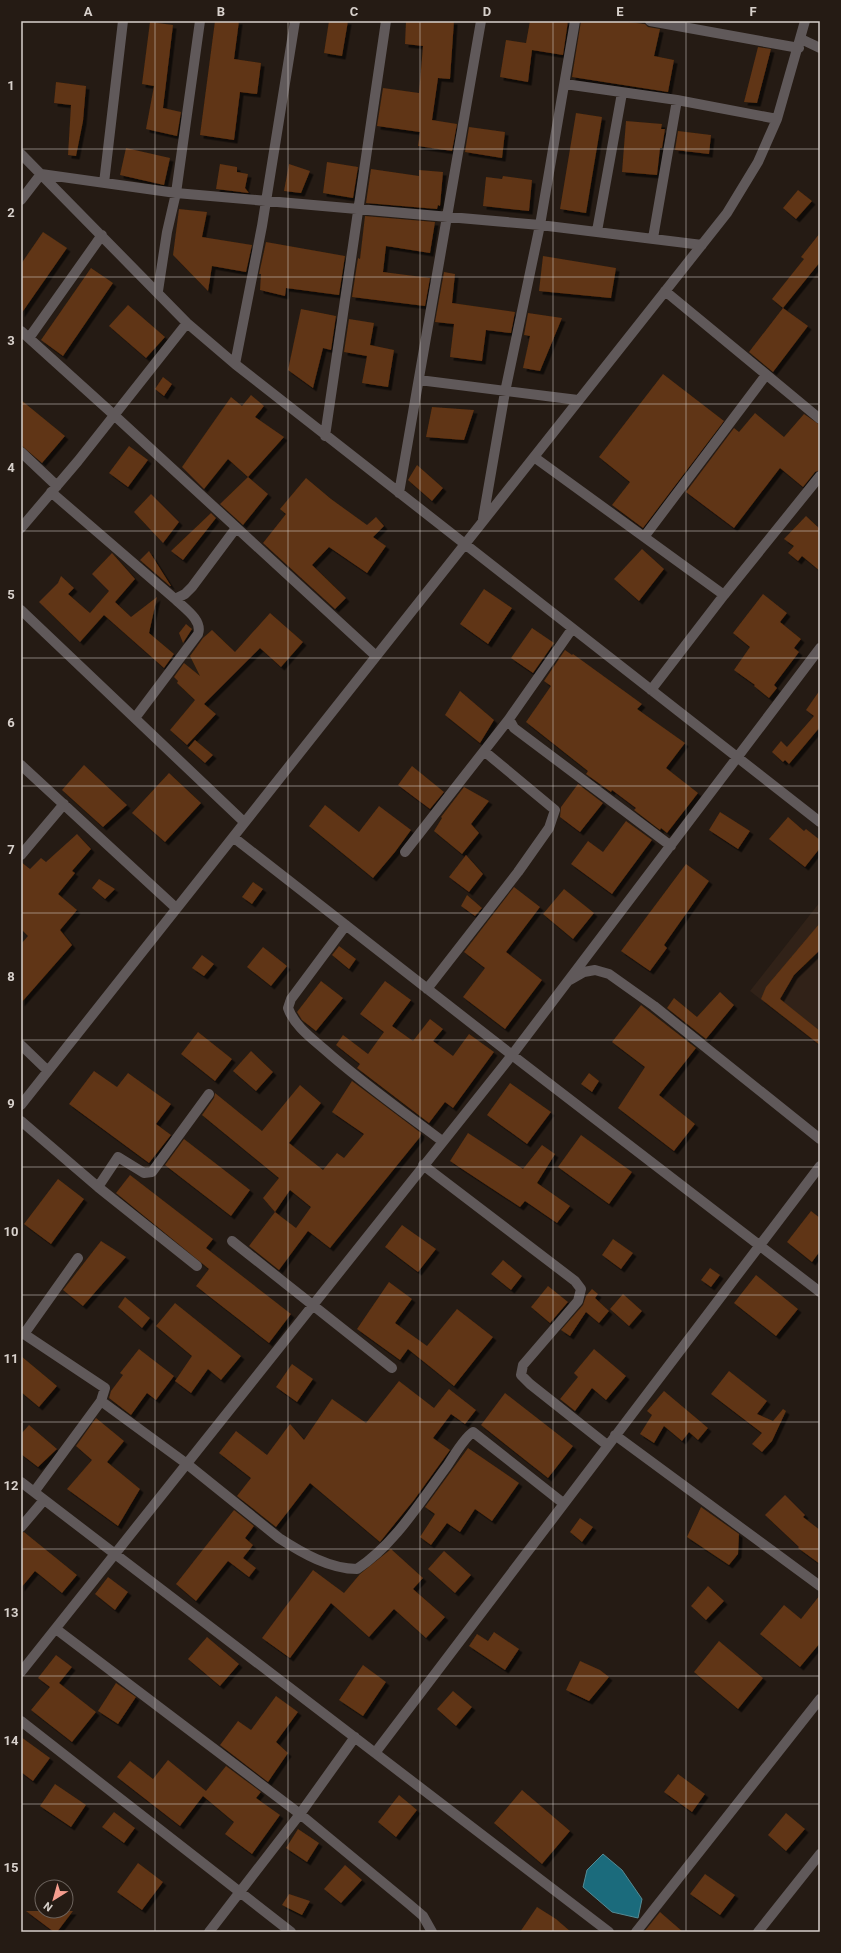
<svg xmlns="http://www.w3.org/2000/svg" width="841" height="1953" font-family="Roboto,sans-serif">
<defs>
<filter id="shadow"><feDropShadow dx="3.5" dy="3.5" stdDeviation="0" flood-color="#0009"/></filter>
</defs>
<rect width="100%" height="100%" fill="#251b14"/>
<!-- built -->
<path fill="#312218" d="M820 902V1046L750 991Z"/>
<!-- water -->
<path fill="#1b6b7c" stroke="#548a94" d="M603 1854 622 1870 642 1899 638 1918 612 1912 583 1887 587 1870Z"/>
<!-- building -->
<path fill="#603413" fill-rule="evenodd" filter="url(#shadow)" d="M215 21H239L234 59 261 63 257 94 240 92 234 140 200 135Z
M329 21H348L342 56 324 53Z
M406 21H454L450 79 438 78 432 120 457 124 452 151 418 146 420 132 377 126 383 88 419 93 423 46 405 44Z
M530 21H568L563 55 532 50 528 82 500 77 506 40 526 43Z
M581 21H620L645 24 648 27 660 29 654 56 674 60 668 92 572 77Z
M150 22 173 25 163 108 181 112 177 136 146 129 154 86 142 84Z
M758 47 771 49 757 103 744 102Z
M56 82 86 86 83 121 76 156 68 155 71 105 54 103Z
M576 113 602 117 586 213 560 209Z
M626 121 662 124 661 129H665L662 148H660L657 175 622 172Z
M469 127 505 132 502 158 465 152Z
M678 131 711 135 709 154 675 150Z
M126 148 170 158 164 185 120 175Z
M327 162 358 167 353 198 323 193Z
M220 164 237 167V172L248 174 245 188 249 193 216 189Z
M289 164 310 171 301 193 284 191Z
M371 169 419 176V170L443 172 440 206 438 205 437 209 366 203Z
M503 176 532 180 529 211 483 206 486 177 502 179Z
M798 190 812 201 796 219 783 208Z
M179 209 207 212 202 237 252 245 246 272 212 266 208 291 173 255Z
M365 216 435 222 430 253 386 246 383 272 430 278 425 306 352 297 358 258 360 259Z
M43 232 67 248 21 314V264Z
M820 233V262L783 308 772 299 804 259 801 257Z
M266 242 345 256 339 295 286 288 285 296 260 290 261 274H259Z
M543 256 616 268 611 298 539 291Z
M91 268 113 283 63 356 41 340Z
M444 272 455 274 452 303 515 312 511 333 486 330 482 361 450 357 454 324 435 322Z
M128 305 165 337 146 358 109 326Z
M783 308 808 326 773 372 749 352Z
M301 309 336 316 331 350 323 348 313 388 288 370Z
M528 313 562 318 540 371 523 368 530 336 524 335Z
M349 319 374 323 370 345 394 350 388 387 362 383 367 356 344 352Z
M663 374 724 421 643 528 612 505 630 482 599 457Z
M163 377 172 384 164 396 155 389Z
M251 395 264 406 255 417 284 437 248 477 228 459 204 489 182 467 231 397 242 406Z
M21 400 65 436 42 463 21 445Z
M432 407 474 410 464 440 426 437Z
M755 413 784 437 804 414 820 425V470L815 472 803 487 780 468 734 528 686 492 734 428 739 432Z
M129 446 148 460 128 487 109 473Z
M417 465 443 488 432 501 408 480Z
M248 477 268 494 243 525 220 504Z
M306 478 331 499 367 525 376 517 384 526 373 537 386 546 367 573 329 547 312 565 346 598 335 609 263 543 286 514 280 509Z
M151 494 179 522 163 543 134 512Z
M211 513 216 518 183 560 171 551Z
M806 516 820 529V571L802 556 798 561 788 553 794 546 784 539Z
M642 549 664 569 639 601 614 579Z
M149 551 171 586H170L140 560Z
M112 553 135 579 115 602 131 617 157 597 149 633 174 654 164 668 104 615 80 642 39 602 58 583 61 576 74 588 68 594 90 613 109 591 92 574Z
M484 589 512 608 488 644 460 624Z
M763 594 787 613 780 622 801 639 794 648 799 652 774 685 777 688 769 698 754 686 755 685 734 670 750 647 733 633Z
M270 613 303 642 281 667 260 648 204 704 216 714 187 745 170 730 195 700 177 683 178 681 174 677 184 663 200 676 190 656 203 638 212 630 235 652Z
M186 624 192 629 183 643 179 633Z
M532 628 554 643 533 673 511 658Z
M565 650 572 655 573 654 642 704 637 709 685 743 666 768 698 793 667 833 661 828 660 830 634 810 636 808 612 790 611 792 586 774 588 771 526 722 551 686 544 681Z
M820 690V727L789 764 785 760 783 762 772 752 781 741 787 747 814 716 806 710Z
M460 691 494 720 480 743 445 715Z
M195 740 213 755 205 763 188 748Z
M84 765 127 805 103 827 62 790Z
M412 766 444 792 430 809 398 785Z
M169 773 201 803 165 842 132 813Z
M578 784 603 803 580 832 560 817 561 807Z
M464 787 489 801 471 824 479 833 462 854 434 831 442 818 441 817Z
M325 805 359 832 379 806 411 830 395 852 373 878 309 826Z
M720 812 750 831 738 849 709 830Z
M788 817 804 831 806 829 820 840V848L805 867 769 839Z
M626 821 652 840 612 894 571 864 588 841 603 852Z
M77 834 91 849 72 871 75 873 58 894 77 910 60 930 72 945 21 1003V944L28 936 21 929V862L30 869 41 858 46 862Z
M466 855 483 874 469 892 449 877Z
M686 864 709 881 664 945 667 948 650 971 621 951Z
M99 879 115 889 105 899 92 888Z
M253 882 263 889 252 904 242 897Z
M514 887 540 907 506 952 542 980 505 1029 463 997 485 968 464 952Z
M564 889 594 913 573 939 543 914Z
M467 895 482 908 475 916 461 906Z
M820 923V950L794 975 780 999 820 1031V1045L761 999 766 987Z
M339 946 356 959 349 969 332 955Z
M263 947 287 966 271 986 247 967Z
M202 955 214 964 204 976 192 968Z
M321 981 343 998 316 1031 302 1020 297 1012Z
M385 981 411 1000 392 1026 413 1041 430 1019 443 1029 433 1041 453 1056 469 1034 494 1052 453 1108 445 1102 429 1123 357 1068 360 1064 336 1045 343 1035 368 1054 384 1032 360 1014Z
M720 992 734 1005 706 1039 667 1008 674 998 697 1017Z
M641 1005 696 1048 659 1095 695 1124 674 1151 618 1108 645 1067 612 1042Z
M198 1032 232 1059 215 1081 181 1054Z
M251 1051 273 1072 256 1091 233 1071Z
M94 1071 117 1087 128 1073 171 1104 156 1124 171 1135 149 1163 69 1104Z
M589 1073 599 1081 592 1092 581 1084Z
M352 1081 421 1133 420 1137 330 1248 308 1231 279 1270 249 1246 275 1212 263 1198 279 1178 202 1115 214 1098 215 1093 262 1131 300 1085 321 1103 289 1143 323 1170 337 1153 344 1158 364 1134 332 1112ZM290 1190 311 1207 296 1228 275 1212Z
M510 1083 551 1112 527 1144 487 1115Z
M468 1133 523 1169 542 1145 555 1154 537 1183 570 1206 557 1223 525 1201 520 1207 450 1161Z
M581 1135 632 1172 609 1204 558 1167Z
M184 1139 250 1190 231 1216 165 1165Z
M130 1175 213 1239 206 1248 291 1314 269 1343 196 1286 209 1269 116 1193Z
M58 1179 84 1199 51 1244 24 1224Z
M811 1211 820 1218V1251L812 1262 787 1242Z
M402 1225 436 1249 418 1272 385 1247Z
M613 1239 633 1253 621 1269 602 1255Z
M101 1241 126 1257 83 1306 63 1290Z
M503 1260 522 1276 511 1290 491 1274Z
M710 1268 720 1275 711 1287 701 1280Z
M756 1275 798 1309 776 1336 734 1303Z
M389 1282 412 1299 395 1323 427 1346 457 1309 493 1337 454 1386 408 1349 400 1360 357 1329Z
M548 1286 568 1302 550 1323 531 1307Z
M592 1289 598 1294 595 1298 609 1311 599 1323 586 1312 570 1336 561 1330 583 1305 586 1296Z
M623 1294 642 1311 629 1326 610 1309Z
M125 1297 150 1318 142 1328 118 1307Z
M175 1303 241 1356 221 1380 208 1369 191 1393 175 1381 192 1356 156 1326Z
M139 1349 174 1376 156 1400 147 1393 131 1415 109 1398 111 1391 123 1375 120 1373Z
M594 1349 626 1376 606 1400 592 1388 575 1411 560 1399 578 1377 574 1373Z
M21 1356 57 1386 39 1407 21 1392Z
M292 1364 313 1379 297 1402 276 1387Z
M729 1371 767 1401 757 1414 773 1421 783 1409 786 1411 772 1441 762 1452 752 1444 762 1433 711 1394Z
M399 1381 434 1408 449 1389 476 1410 465 1424 451 1414 433 1438 450 1450 414 1500 380 1542 310 1483 276 1527 237 1496 251 1478 219 1453 236 1431 267 1455 290 1424 304 1440 332 1399 366 1423Z
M664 1391 708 1428 698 1440 689 1432 682 1441 664 1426 654 1443 640 1434 652 1415 647 1411Z
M505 1393 573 1446 548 1478 481 1425Z
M96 1418 124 1441 107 1462 140 1489 118 1526 67 1489 92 1460 76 1446Z
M29 1425 57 1449 38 1467 21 1454V1434Z
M468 1448 519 1483 492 1521 475 1509 460 1532 447 1523 431 1545 420 1537 435 1514 425 1507Z
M785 1495 805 1515 803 1517 820 1530V1564L798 1548 799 1547 765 1515Z
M701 1507 739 1534 738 1554 729 1565 687 1537Z
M234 1510 254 1526 245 1538 253 1545 243 1558 256 1568 249 1577 228 1561 196 1601 176 1584Z
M580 1518 593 1527 582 1542 570 1532Z
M24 1532 77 1575 62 1593 35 1571 21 1588V1533Z
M391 1549 423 1578 413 1589 445 1617 426 1638 394 1609 369 1637 331 1603 290 1658 262 1638 313 1570 344 1593 360 1574Z
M444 1551 471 1575 455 1593 428 1569Z
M108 1577 128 1592 115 1610 95 1594Z
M708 1586 724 1601 706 1620 691 1606Z
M820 1595V1643L800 1667 760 1634 784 1605 801 1619Z
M494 1632 519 1649 505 1670 469 1646 477 1634 488 1641Z
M207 1637 239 1664 220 1686 188 1659Z
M719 1641 763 1678 738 1709 694 1672Z
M56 1655 72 1667 59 1683 96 1712 72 1742 31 1710 50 1687 38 1678Z
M580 1661 600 1670 609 1677 589 1701 566 1690Z
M363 1665 386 1682 363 1716 339 1700Z
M116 1683 136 1697 118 1724 98 1711Z
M453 1691 472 1707 456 1726 437 1709Z
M276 1696 298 1712 276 1742 288 1753 268 1782 220 1745 238 1721 251 1730Z
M21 1737 50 1758 33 1781 21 1772Z
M168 1760 206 1791 226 1766 261 1792 256 1798 280 1815 252 1854 225 1834 234 1822 203 1796 180 1826 117 1777 130 1761 153 1779Z
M678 1774 705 1794 692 1812 664 1792Z
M55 1784 86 1805 71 1827 40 1806Z
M522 1790 570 1831 542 1864 494 1823Z
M399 1795 417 1810 396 1837 378 1822Z
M114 1812 135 1828 124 1843 102 1827Z
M786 1813 805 1829 786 1851 768 1835Z
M298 1829 319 1843 307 1862 286 1848Z
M138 1863 163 1882 142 1910 117 1892Z
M345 1865 362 1880 341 1903 324 1889Z
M705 1874 735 1895 720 1915 690 1894Z
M289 1894 310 1901 302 1915 282 1905Z
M537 1907 556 1919 571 1932H520Z
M26 1911H73L57 1932H54Z
M660 1912 683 1932H644Z"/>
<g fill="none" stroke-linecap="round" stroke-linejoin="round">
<!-- minor -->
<path stroke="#60595a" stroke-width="10" d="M650 21 799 48
M801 39 820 48
M565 84 677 100 777 119
M21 154 187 323 235 364 820 822
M104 183 123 21
M21 200 41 174 176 193 540 225 702 245
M597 231 622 93
M653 238 677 100
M158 291 167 232 176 193 200 21
M665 291 820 419
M21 331 114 415 376 656
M29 338 102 235
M235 364 262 226 295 21
M419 380 578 400
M325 436 386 21
M21 452 57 486
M534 457 724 595
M51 492 175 599 185 594 192 587 236 528
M399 493 481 21
M483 519 505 392 540 225 575 21
M21 528 78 461 187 323
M644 537 766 375
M21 610 244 822
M572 629 509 719 514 728 671 846
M651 690 724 595 820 476
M135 718 198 634C203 620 184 608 175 599
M21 765 176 908
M233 837 512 1055 820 1292
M405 852 509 719
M21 855 64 804
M346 925 291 999 288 1008C294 1025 310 1037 324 1049 361 1082 402 1111 442 1141
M570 980 584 972 595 970 609 974 654 1006 820 1139
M427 989 518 872 549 828 555 810 484 751
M21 1045 48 1071
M21 1105 727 213 758 162 777 119 805 21
M21 1121 98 1187 197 1266
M423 1165 575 1281 581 1289 578 1301 523 1365 521 1375 530 1384 607 1445
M98 1187 118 1157 144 1173 152 1172 209 1094
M232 1241 392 1368
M21 1332 105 1388 101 1401 187 1464 279 1538C302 1553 330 1569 357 1569 395 1544 420 1502 447 1466 454 1456 463 1439 473 1432L563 1503
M24 1334 78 1258
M615 1435 820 1586
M21 1482 609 1932
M34 1492 101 1401
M21 1527 44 1500
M56 1629 300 1814 409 1904 423 1916 432 1932
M21 1672 512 1055 820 648
M21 1721 291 1932
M375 1753 820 1166
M209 1932 300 1814 355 1737
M636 1932 820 1699
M758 1932 820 1854"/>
</g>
<!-- grid -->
<path fill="none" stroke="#d8d1cc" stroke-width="1" stroke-opacity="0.55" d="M155 21V1932M288 21V1932M420 21V1932M553 21V1932M686 21V1932M21 149H820M21 277H820M21 404H820M21 531H820M21 658H820M21 786H820M21 913H820M21 1040H820M21 1167H820M21 1295H820M21 1422H820M21 1549H820M21 1676H820M21 1804H820"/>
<!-- border -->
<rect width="841" height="1953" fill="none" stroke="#251b14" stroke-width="44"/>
<!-- north arrow -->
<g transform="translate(54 1899) rotate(217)"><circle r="19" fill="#251b14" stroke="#6d645e"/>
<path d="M0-3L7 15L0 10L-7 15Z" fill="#f59d8e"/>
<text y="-6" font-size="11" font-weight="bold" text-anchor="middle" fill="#d8d1cc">N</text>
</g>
<rect x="22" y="22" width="797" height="1909" fill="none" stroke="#d8d1cc" stroke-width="1.5"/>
<g font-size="13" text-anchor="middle" font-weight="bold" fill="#d8d1cc">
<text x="88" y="16">A</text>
<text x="221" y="16">B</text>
<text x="354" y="16">C</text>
<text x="487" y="16">D</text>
<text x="620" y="16">E</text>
<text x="753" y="16">F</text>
<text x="11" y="90">1</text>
<text x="11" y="217">2</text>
<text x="11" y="345">3</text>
<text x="11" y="472">4</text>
<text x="11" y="599">5</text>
<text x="11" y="727">6</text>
<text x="11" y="854">7</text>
<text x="11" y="981">8</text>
<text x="11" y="1108">9</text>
<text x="11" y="1236">10</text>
<text x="11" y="1363">11</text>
<text x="11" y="1490">12</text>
<text x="11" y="1617">13</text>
<text x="11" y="1745">14</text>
<text x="11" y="1872">15</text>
</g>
</svg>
